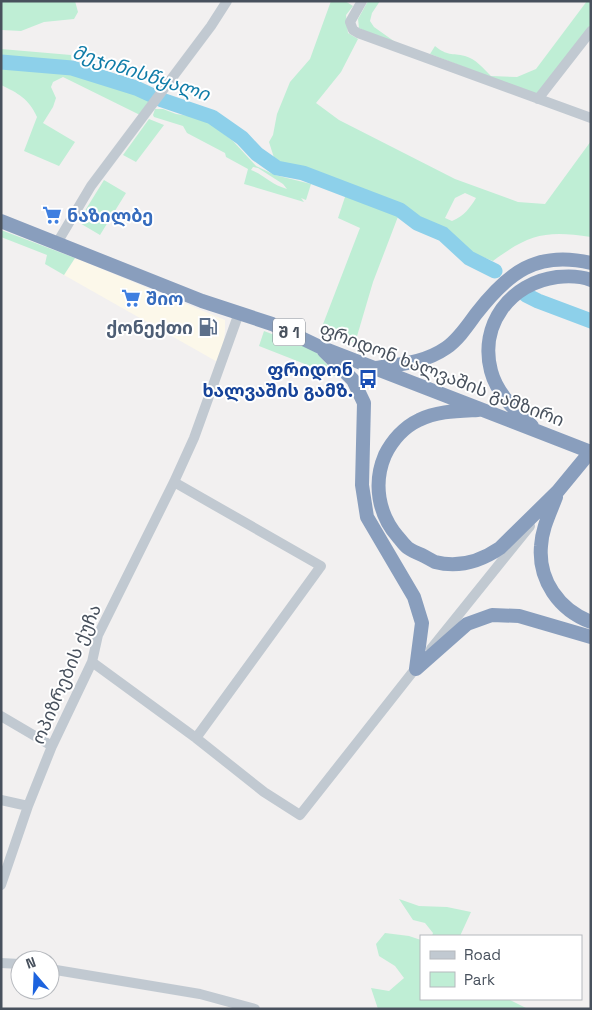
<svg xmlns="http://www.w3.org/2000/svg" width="592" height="1010" font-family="'Space Grotesk','Noto Sans Georgian',sans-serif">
<rect width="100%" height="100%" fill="#f2f0f0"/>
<!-- commercial -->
<path fill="#fcf8ea" d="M75 258 225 320V331L221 364 64 275Z"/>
<!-- green -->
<path fill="#bfeed5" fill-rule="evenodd" d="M1 1H75L78 12 74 19 44 22 21 31 2 30Z
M331 1H345L353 6 346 15 348 33 358 39 341 72 316 103 339 120 455 179 518 202 545 204 591 141V237C546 230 529 234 493 261L467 251 446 229 429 223 412 212 312 173 276 164 269 142 273 135 277 114 290 82 310 59ZM465 193 476 198C470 208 464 216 452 221L445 218 455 198Z
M368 1H380L372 13 370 21 374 27 398 44 386 41 359 28 358 19Z
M587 1H591V25L537 95 430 54 435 46C447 56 452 53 465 56 476 59 483 68 491 76L517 77 536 69Z
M1 49 71 55 72 68 70 71 150 100 140 115 63 77 53 82 51 87 56 98 53 107 43 123 75 142 59 166 24 151 37 117C29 99 18 93 1 85Z
M155 109H163L176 114 203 118 233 141 256 166 275 175 311 184 306 200 301 198 304 202 244 184 248 169 226 157 225 153 187 133 183 126 154 117 153 115ZM253 167 258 168 283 184 287 189C272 185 264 175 251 170Z
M149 119 164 125 136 162 123 155Z
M104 180 126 193 100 235 78 222Z
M346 194 366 199 399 214 373 282 355 343 320 332 360 228 338 218Z
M1 230 75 258 64 275 45 264 47 255 1 237Z
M264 331 314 350 338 377 259 346Z
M399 899 419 906 447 907 471 912 460 936H432L433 933 425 923 413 920Z
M385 933 409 936 421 940V999H508L528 1009H378L371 988 389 991 404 978 395 966 379 956 376 944Z"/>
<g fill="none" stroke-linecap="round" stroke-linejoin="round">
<!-- stream -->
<path stroke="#8dd0ea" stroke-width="2.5" d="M581 318 591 317"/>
<!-- river -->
<path stroke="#8dd0ea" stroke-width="15" d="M1 62 72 68 136 88 162 100 212 117 242 138 257 154 277 168 303 173 400 210 417 223 443 234 469 258 495 271
M526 295 538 301 591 321"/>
<!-- minor -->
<path stroke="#c1c9d1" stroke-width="10" d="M362 1 350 22 353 30 358 33 591 118
M538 99 591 31
M57 243 91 186 211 26 227 1
M174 482 321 566 196 738
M431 649 530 526
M92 662 196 738 264 792 300 815 419 664
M1 716 52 746
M1 800 28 806
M1 885 28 806 52 746 92 662 98 635 174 482 194 438 239 313
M1 963 20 964
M50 969 200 994 255 1009"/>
<!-- highway -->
<path stroke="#899ebd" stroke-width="14" d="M1 221 202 301 272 324 320 347 591 452
M324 351 353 380 364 403 362 485 367 517 414 597 422 623 416 669
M376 368C401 364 424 363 446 348 458 340 468 325 476 314 508 273 536 250 591 263
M478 410C458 411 437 411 419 420 404 427 392 441 385 455 373 483 378 514 398 537 401 540 404 545 408 548 412 551 417 553 422 555 426 557 431 560 435 562 458 568 481 561 500 548L558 491 591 451
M532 426C515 410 497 394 491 371 479 325 510 283 557 277 567 276 581 276 591 280
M556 497C550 513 542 528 541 546 538 580 559 610 591 622
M416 669 467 624 492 615 519 616 591 637"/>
</g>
<!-- icons -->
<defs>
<g id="supermarket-bare" transform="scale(1.5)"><path d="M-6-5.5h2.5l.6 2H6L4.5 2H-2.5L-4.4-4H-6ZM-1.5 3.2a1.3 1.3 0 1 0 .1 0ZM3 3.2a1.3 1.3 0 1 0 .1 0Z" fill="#3f7fe0" stroke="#fff" stroke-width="2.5" paint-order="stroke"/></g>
<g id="fuel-bare" transform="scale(1.5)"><path d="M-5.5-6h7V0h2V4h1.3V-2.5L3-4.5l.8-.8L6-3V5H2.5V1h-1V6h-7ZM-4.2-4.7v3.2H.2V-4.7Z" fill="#5c6f8a" stroke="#fff" stroke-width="2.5" paint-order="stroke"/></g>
<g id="bus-bare" transform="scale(1.5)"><path d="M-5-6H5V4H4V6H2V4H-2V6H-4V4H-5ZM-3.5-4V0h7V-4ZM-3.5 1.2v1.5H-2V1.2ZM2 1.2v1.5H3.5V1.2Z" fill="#1a4fb4" stroke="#fff" stroke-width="2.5" paint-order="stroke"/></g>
</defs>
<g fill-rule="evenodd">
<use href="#supermarket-bare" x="52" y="215"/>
<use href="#supermarket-bare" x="131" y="298"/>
<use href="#fuel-bare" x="208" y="327"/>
<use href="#bus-bare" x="368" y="379"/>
</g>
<g text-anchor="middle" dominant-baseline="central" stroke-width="4" stroke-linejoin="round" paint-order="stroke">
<!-- shield labels -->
<rect fill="#fff" stroke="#7f858e" stroke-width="1" x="273" y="318.5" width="32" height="27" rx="4"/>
<g font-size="16" font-weight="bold" fill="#48515d">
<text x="289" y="332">შ 1</text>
</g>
<!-- shop labels -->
<g font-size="18" font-weight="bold" fill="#366cbe" stroke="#fff" text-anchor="start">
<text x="67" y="215">ნაზილბე</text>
<text x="146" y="298">შიო</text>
</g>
<!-- service labels -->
<g font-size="18" font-weight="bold" fill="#4e5e75" stroke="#fff" text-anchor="end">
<text x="193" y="327">ქონექთი</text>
</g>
<!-- transit labels -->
<g font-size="18" font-weight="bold" fill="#164399" stroke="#fff" text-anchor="end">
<text x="353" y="369">ფრიდონ<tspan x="353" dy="21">ხალვაშის გამზ.</tspan></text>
</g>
<!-- street labels -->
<g font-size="18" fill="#48515d" stroke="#fff">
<text transform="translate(442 374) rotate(21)">ფრიდონ ხალვაშის გამზირი</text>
<text transform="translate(66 674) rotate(-67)">ოპიზრების ქუჩა</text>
</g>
<!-- water labels -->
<g font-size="19" font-style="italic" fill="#107ca8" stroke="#fff">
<text transform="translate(141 73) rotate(18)">მეჯინისწყალი</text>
</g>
</g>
<!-- border -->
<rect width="592" height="1010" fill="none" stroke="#48515d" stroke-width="5"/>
<!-- legend -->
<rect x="420" y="935" width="162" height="65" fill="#ffffff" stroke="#b6b9be"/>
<rect x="430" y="951" width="25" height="8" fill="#c1c9d1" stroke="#b6b9be"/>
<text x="464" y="960" font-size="15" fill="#48515d">Road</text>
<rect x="430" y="972" width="25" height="15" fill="#bfeed5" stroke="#b6b9be"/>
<text x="464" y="985" font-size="15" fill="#48515d">Park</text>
<!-- north arrow -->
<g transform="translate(35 975) rotate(341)"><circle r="24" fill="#ffffff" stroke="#b6b9be"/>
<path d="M0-4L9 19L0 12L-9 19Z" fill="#1d63de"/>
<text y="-8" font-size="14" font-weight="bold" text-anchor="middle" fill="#48515d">N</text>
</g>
</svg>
